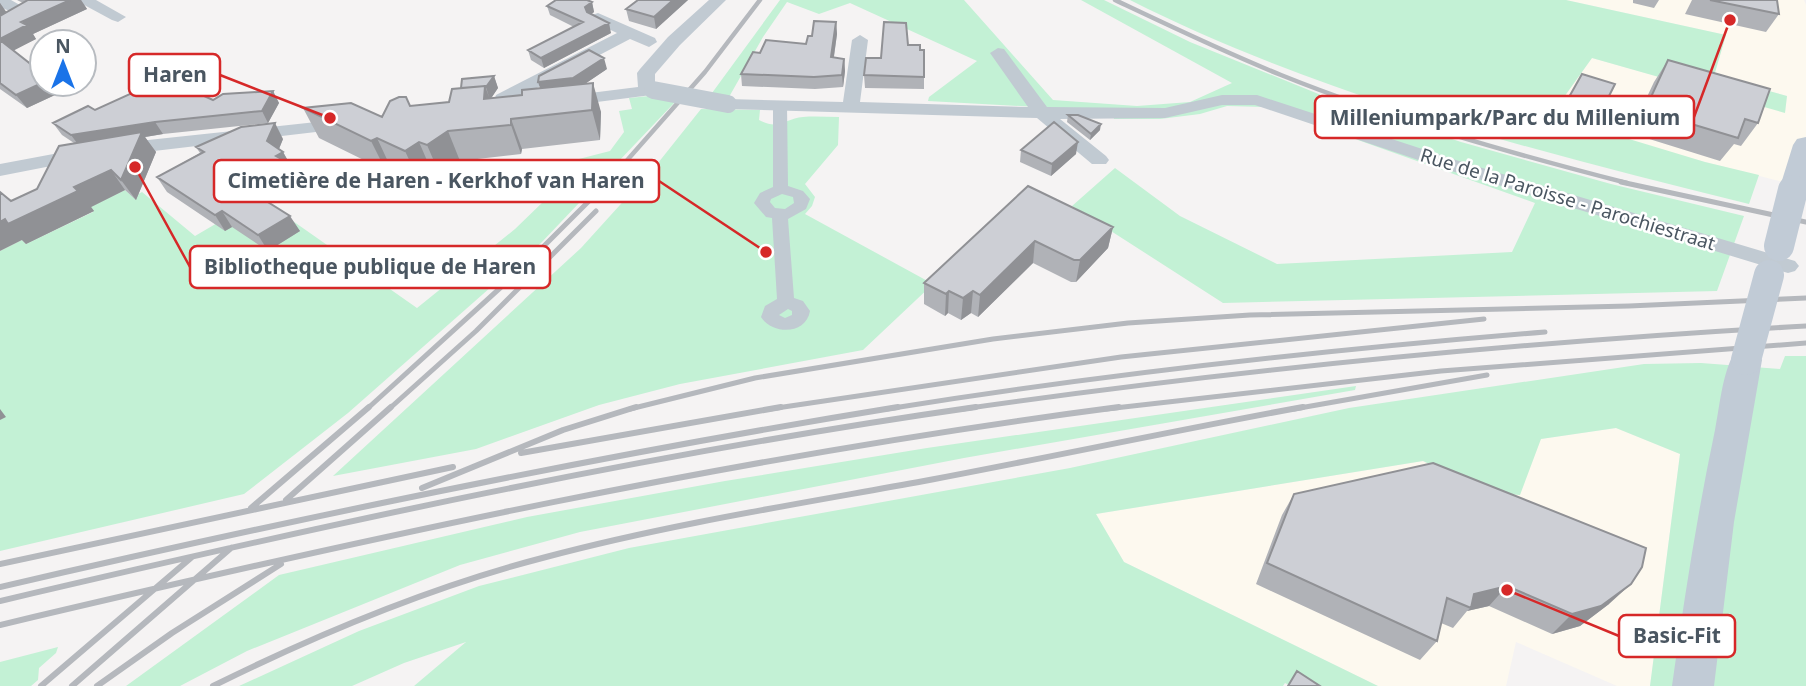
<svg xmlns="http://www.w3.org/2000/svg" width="1806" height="686" font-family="'Noto Sans',sans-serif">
<rect width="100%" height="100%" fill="#f5f3f3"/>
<!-- commercial -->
<path fill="#fdf9ef" d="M1566 0H1804L1806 5V188L1593 133 1549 118 1592 58 1785 112 1787 96 1714 76 1726 35Z
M1616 428 1680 454 1650 686H1617L1516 642 1506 686H1378L1124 562 1096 514 1423 461 1490 493 1541 439Z"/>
<!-- green -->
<path fill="#c3f1d5" d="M780 0H964L1053 100 1137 106 1190 102 1232 83 1081 0H1104L1190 42 1321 95 1461 142 1611 184 1744 216 1717 291 1223 303 1072 206 1115 168 1180 216 1277 264 1512 252 1535 203 1265 107 1227 106 1200 114 1160 119H1114L1112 111 928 101 929 97 977 61 850 3 819 14 787 2 763 37 729 97 712 93Z
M1130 0H1566L1726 35 1714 76 1787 96 1785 113 1592 58 1549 118 1592 132 1596 129 1705 162 1759 175 1749 204C1538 152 1325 98 1130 0Z
M649 96 676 101 541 243 348 413 244 494 0 551V251L22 240 26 244 93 212 90 207 125 190 133 197 142 192 195 236 260 198 417 308 515 229 545 200 534 195 575 160 610 151 624 132 619 111 632 109 629 98Z
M701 109 760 110 759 120C779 131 786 118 803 117 815 116 827 117 839 117L838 145 805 184 815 197 812 206 805 214 933 284 863 350 680 384 599 405 476 449 333 476 581 248 658 163Z
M1785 356H1806V686H1650L1680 454 1616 428 1541 439 1520 495 1490 493 1423 461 1096 514 1124 562 1378 686H1291L1285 683 1283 686H414L466 642 404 663 352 686H239L359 631 479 586 629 548 1070 468 1349 408 1644 364 1701 363 1780 369Z
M1356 386 1355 390 964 458 580 532 460 565 247 651 180 686H126L279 575 527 517 725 481 927 448Z
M58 647 56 653 39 668 38 680 31 686H0V662Z"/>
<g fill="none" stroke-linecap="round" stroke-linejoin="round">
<!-- pedestrian -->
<path fill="#c1cad2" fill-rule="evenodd" d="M780 101 787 105 788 186 803 191 810 199 806 209 788 219 794 298 803 301 810 311C806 335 773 335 761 317L765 306 777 299 772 218 766 217 754 203 760 193 773 187V105ZM782 194 793 197 794 203 785 209 775 208 770 202 771 199ZM788 309 792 311V315L785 318 779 315Z"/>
<!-- minor -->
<path fill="#c1cad2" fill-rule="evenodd" d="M0 0H11L34 13 26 18 0 7Z
M75 0H96L126 17 118 22 112 20Z
M709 0H726L680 45 655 74V85L662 90 659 94 566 106 557 101 566 96 638 87 637 73 640 69 668 37Z
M598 13 655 38 657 42 649 47 630 39 510 102 506 113H494L491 109 496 95 617 33 592 21 590 18 592 15Z
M860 35 868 40 860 102 1028 107 990 53 998 48 1004 49 1047 107 1165 108 1222 95H1257L1459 161 1795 261 1799 266 1795 271 1788 273 1781 271 1445 169 1255 105H1222L1165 118 1060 119 1106 156 1109 160 1106 164H1092L1037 118 728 109 719 104 728 99 843 102 852 40Z
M344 119 350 120 353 124 350 128 120 155 111 149 120 143Z
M80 149 89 155 87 159 0 176V164Z"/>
<!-- secondary -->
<path fill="#c1cbd6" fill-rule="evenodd" d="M1806 137V191L1803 196 1793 199 1783 196 1779 190 1793 145 1797 139Z
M1746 348 1757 351 1762 360 1734 522 1714 686H1672C1684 600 1697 515 1715 430 1720 405 1722 374 1735 351Z"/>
<!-- rail-far2 -->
<path stroke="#b5b8bd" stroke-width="4.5" d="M1115 0C1170 26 1224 52 1281 75 1393 120 1510 153 1627 183
M607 183 705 72 760 0"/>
<!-- rail-far1 -->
<path stroke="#b5b8bd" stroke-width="5" d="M1621 182 1806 222
M367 409 521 269 608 182
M389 409 476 331 596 211
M630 409 755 378 993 339 1128 323 1250 315 1629 306 1806 298
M770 409 1121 357 1484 319
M887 409C1105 374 1325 350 1545 332
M963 409C1243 369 1524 342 1806 326
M1106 409 1441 371 1806 343
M1294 409 1487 375"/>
<!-- rail -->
<path stroke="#b5b8bd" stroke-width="6" d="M521 453 781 407
M422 488 563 430 636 407
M286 500 391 407
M251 508 369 407
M0 564 453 467
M0 587C298 518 596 456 898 407
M0 601C323 525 647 454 976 407
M0 625C370 537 742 456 1119 407
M41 686 192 557
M72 686 231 548
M97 686 172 633 281 564
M213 686C320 633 430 587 546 557 670 524 798 504 924 481 1051 457 1177 430 1303 407"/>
<!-- minor-bridge -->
<path stroke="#c1cad2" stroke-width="18" d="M653 90 728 104"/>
<!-- secondary-bridge -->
<path stroke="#c1cbd6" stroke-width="30" d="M1779 246 1793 190
M1746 360 1769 275"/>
</g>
<!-- wall -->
<path fill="#b0b2b7" d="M17 0H81L87 9 33 34 36 39 13 50 42 84H51L53 87 50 88 55 95 27 108 0 89V3L6 12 23 3Z
M638 0H688L656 29 629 21 626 9Z
M1633 0H1659L1654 8 1633 3Z
M1692 0H1777L1779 14 1766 32 1685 14Z
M592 2 594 12 591 14 611 33 544 68 531 60 528 50 574 27 550 15 547 6Z
M836 22 837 34 834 57 844 59 845 71 843 87 815 89 742 86 741 74 760 53 806 44Z
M908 45 920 50H924V89L865 88 864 75Z
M1668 60 1758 123 1741 146 1734 144 1720 161 1630 133 1654 82Z
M607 69 586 83 601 112 600 140 522 149 521 154 460 161 440 175 432 172 419 181 391 168 386 171 319 138 303 108 382 117 410 106 449 102 461 88 494 76 498 88 491 98 522 95 540 88Z
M1582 74 1598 118 1590 130 1557 119Z
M273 91 279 103 268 123 163 134 145 137 156 152 136 200 125 190 91 207 94 211 26 244 22 240 11 201 37 189 74 143 62 135 53 123 95 110 213 100Z
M1068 115 1100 130 1090 140 1067 122Z
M283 139 279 149 283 152 292 168 288 170 292 176 257 195 300 231 268 251 232 227 225 231 167 192 157 177 200 153 196 147Z
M1021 150 1076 154 1051 176 1020 162Z
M1028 186 1113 227 1108 248 1076 282H1071L1033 263 978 317 971 313 961 320 948 313 945 316 924 304V283Z
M1294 494 1609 604 1580 626 1552 634 1489 606 1467 611 1453 628 1441 623 1437 641 1420 660 1256 584 1282 515Z"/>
<!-- shaded-wall -->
<path fill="#909195" d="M70 0H81L87 9 33 34 36 39 9 53 0 41V39L21 22Z
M673 0H688L656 29 654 17Z
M592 2 594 12 588 17 585 7Z
M0 3 7 13 0 18Z
M836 22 837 34 832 69 831 57Z
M609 23 611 33 544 68 541 58Z
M604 58 607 69 576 90 542 94 538 82Z
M844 59 845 71 843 87 842 75Z
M494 76 498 88 490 100 486 87Z
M42 83 51 84 53 87 50 88 55 95 27 108 16 95Z
M593 83 601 112 600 140 592 110Z
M485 86 496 116 484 99Z
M273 91 279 103 268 123 262 111Z
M511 119 522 149 521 154 511 125Z
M155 122 163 134 145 137 156 152 136 200 121 180 140 138 80 147 71 135Z
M275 123 283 139 276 156 283 152 292 168 288 170 292 176 249 200 239 184 267 141Z
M1101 124 1100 130 1090 140 1091 134Z
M448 131 460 161 440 175 427 145Z
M377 138 391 168 386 171 371 141Z
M419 142 432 172 419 181 405 151Z
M1078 142 1076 154 1051 176 1052 164Z
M111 170 125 190 91 207 94 211 26 244 22 240 0 251V222Z
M222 211 232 227 225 231 215 215Z
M290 216 300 231 268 251 258 235Z
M1113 227 1108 248 1076 282 1080 260Z
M1035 241 1033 263 978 317 980 295Z
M949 291 948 313 945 316 946 294Z
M973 291 971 313 961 320 963 298Z
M0 409 6 417 0 420Z
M1631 584 1609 604 1580 626 1552 634 1572 614Z
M1507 586 1489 606 1467 611 1471 608 1474 594Z"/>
<!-- building -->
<path fill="#cdcfd5" stroke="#909195" stroke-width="2" d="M28 0H70L21 22 27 25 0 39V16Z
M556 0H587L592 2 585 7 587 12 609 23 541 58 528 50 583 22 547 6Z
M638 0H673L654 17 626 9Z
M1710 0H1777L1779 14Z
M814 21 836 22 831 57 844 59 842 75 814 77 741 74 753 52 760 53 766 40 806 44 808 36H812Z
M884 22 906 23 908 45H920V50H924V77L864 75 866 58H881Z
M0 40 42 73 37 76 42 79V83L16 95 0 83Z
M589 50 604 58 573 78 538 82 539 76Z
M1668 60 1770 89 1758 123 1745 119 1738 138 1645 110Z
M1582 74 1615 84 1598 118 1564 106Z
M494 76 486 87 485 86 461 88 462 79Z
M165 78 213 100 223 94 273 91 262 111 155 122 71 135 53 123 88 106 95 110Z
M593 83 592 110 511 119V125L448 131 427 145 419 142 405 151 377 138 371 141 303 108 351 103 382 117 390 101 399 97H406L410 106 449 102 452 89 485 86 484 99 522 95V90Z
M1068 115H1078L1101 124 1091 134Z
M1054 122 1078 142 1052 164 1021 150Z
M275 123 267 141 283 152 276 156 283 160 239 184 290 216 258 235 222 211 215 215 157 177 204 152 196 147 241 127Z
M142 132 121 180 111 170 74 187 78 191 8 224 5 219 0 222V192L11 201 37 189 59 146Z
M1028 186 1113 227 1080 260H1074L1035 241 980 295 973 291 963 298 949 291 946 294 924 283Z
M1433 463 1646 548 1642 567 1631 584 1601 606 1572 614 1507 586 1474 594 1471 608 1447 598 1437 641 1267 563 1294 494Z
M1297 671 1320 686H1288Z"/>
<g text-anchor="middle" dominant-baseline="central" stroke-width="5" stroke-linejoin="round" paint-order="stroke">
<!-- street labels -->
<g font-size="19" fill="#4a5661" stroke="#fff">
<text transform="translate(1568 199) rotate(17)">Rue de la Paroisse - Parochiestraat</text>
</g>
</g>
<!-- callouts -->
<path fill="none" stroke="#d62828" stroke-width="2.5" d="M330 118L220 75M1730 20L1694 117M766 252L659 181M135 167L190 267M1507 590L1619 636"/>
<g fill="#d62828" stroke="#fff" stroke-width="2.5">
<circle cx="330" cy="118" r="7"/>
<circle cx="1730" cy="20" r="7"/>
<circle cx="766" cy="252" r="7"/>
<circle cx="135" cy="167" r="7"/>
<circle cx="1507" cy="590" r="7"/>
</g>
<g fill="#fff" stroke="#d62828" stroke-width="2.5">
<rect x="129" y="54" width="91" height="42" rx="7"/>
<rect x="1315" y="96" width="379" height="42" rx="7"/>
<rect x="214" y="160" width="445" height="42" rx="7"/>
<rect x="190" y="246" width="360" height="42" rx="7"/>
<rect x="1619" y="615" width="116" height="42" rx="7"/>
</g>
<g font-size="21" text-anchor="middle" font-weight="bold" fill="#4a5661">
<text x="175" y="82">Haren</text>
<text x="1505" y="125">Milleniumpark/Parc du Millenium</text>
<text x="436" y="188">Cimetière de Haren - Kerkhof van Haren</text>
<text x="370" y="274">Bibliotheque publique de Haren</text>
<text x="1677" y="643">Basic-Fit</text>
</g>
<!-- north arrow -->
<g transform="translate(63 63)"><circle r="33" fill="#ffffff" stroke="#b7bbc0" stroke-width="2"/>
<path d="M0-5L12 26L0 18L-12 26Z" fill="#1a73e8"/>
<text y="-10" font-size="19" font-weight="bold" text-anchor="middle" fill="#4a5661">N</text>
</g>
</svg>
